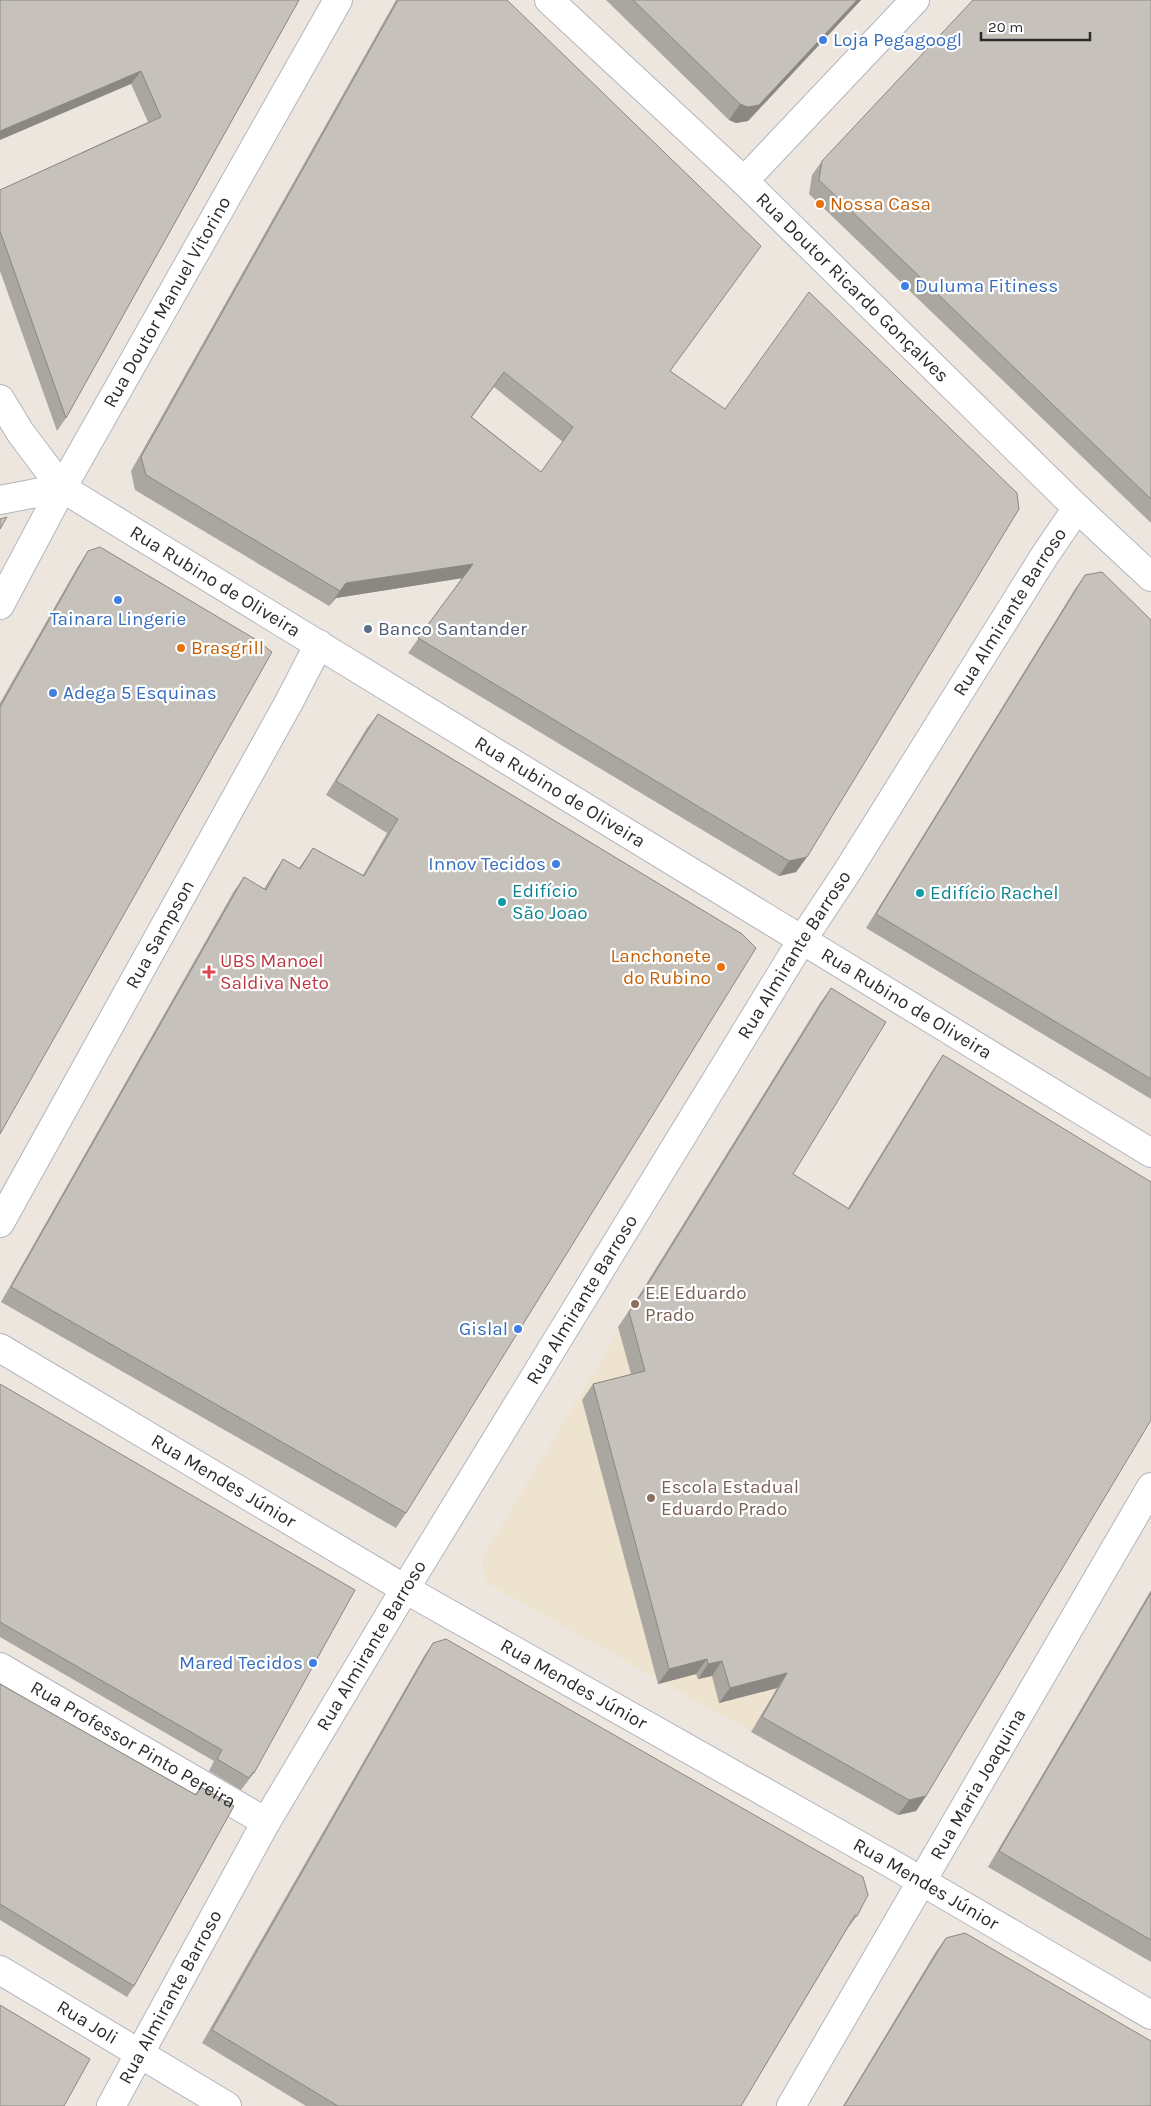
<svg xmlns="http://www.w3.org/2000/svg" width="1151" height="2106" font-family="Karla,sans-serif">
<rect width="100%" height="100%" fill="#ede6de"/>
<!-- education -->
<path fill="#eee3ce" d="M644 1289 748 1351 819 1617 751 1732 487 1583 481 1560Z"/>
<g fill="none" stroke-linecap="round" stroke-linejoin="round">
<!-- street casing -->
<g stroke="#b2b5bf" stroke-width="30">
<g id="street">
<path d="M744 181 915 0"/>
<path id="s1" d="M0 605 62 488 338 0"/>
<path id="s2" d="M0 1223 289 702 319 644"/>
<path id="s3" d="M0 1348 405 1589 892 1864 1151 2015"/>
<path id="s4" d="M0 1667 266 1822"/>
<path id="s5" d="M0 1970 227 2106"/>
<path id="s6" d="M111 2106 266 1822 405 1589 802 940 847 872 1045 555 1077 508"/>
<path id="s7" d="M791 2106 1151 1487"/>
</g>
</g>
<!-- secondary casing -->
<g stroke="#b2b5bf" stroke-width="30">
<g id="secondary">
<path id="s8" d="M549 0 744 181 1077 508 1151 577"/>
<path id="s9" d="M0 399 20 432 62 488 1151 1153"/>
<path d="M0 500 62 488"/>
</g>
</g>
<!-- street -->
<use href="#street" stroke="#fff" stroke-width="28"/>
<!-- secondary -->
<use href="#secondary" stroke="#fff" stroke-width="28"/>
</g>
<!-- wall -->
<path fill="#aaa6a0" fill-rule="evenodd" d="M0 0H299L66 418 57 431 0 271V190L148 122 131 84Z
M396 0H507L671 371 807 857 796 872 779 876 408 653 462 578 336 598 329 606 135 490 131 471ZM494 387 563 442 541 472 472 417Z
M606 0H861L748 121 736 123 729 120Z
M1151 0V523L809 194 812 175 822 161Z
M88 551 0 1134V703L78 566Z
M1085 575 1151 620V1099L866 928 1075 589Z
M378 714 742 934 406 1513 396 1528 1 1302 234 891 244 877 264 889 273 874 283 859 299 868 313 848 363 875 387 833 326 795 367 728Z
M831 988 793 1174 848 1208 932 1071 943 1055 926 1796 916 1811 898 1815 751 1732 777 1688 719 1703 712 1676 698 1679 696 1674 658 1684 582 1400 593 1384 631 1374 618 1327 635 1302 820 1003Z
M0 1384 254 1773 241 1790 209 1771 214 1761 0 1637Z
M1151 1590V1962L988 1867Z
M433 1643 857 1916 847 1929 741 2106H306L202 2043 424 1656Z
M0 1684 195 1794 201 1787 134 1986 127 1997 0 1920Z
M946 1938 1151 2106H843L935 1953Z"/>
<!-- shaded-wall -->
<path fill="#8b8782" d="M857 0H861L748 121 736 123 729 120 740 104Z
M141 71 131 84 0 140V131Z
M473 564 463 578 336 598 329 606 346 583Z
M807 857 796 872 779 876 789 861Z
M707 1659 696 1674 658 1684 669 1669Z
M722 1661 712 1676 698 1679 708 1664Z
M787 1673 777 1688 719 1703 730 1688Z
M926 1796 916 1811 898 1815 909 1800Z"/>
<!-- building -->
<path fill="#c6c1ba" stroke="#8b8782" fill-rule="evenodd" d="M0 0H299L66 418 0 231V190L161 117 141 71 0 131Z
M398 0H507L761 246 670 371 725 409 809 292 1017 493 1019 509 807 857 789 861 418 638 473 564 346 583 340 591 146 475 141 457ZM504 372 573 427 541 472 471 417Z
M633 0H857L759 105 748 107 740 104Z
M973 0H1151V499L819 180 822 161Z
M7 517 0 529V519Z
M100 547 255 639 272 652 0 1134V707L88 551Z
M1102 572 1151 620V1079L876 914 1085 575Z
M378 714 742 934 756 948 406 1513 11 1287 244 877 266 890 283 859 300 869 313 848 364 876 398 819 336 781Z
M831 988 886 1022 793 1174 849 1209 943 1055 1151 1182V1420L926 1796 909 1800 762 1717 787 1673 730 1688 722 1661 708 1664 707 1659 669 1669 593 1384 645 1371 629 1312 645 1289Z
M0 1384 355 1590 254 1773 253 1772 249 1778 217 1759 222 1750 0 1622Z
M1151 1593V1940L999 1851Z
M446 1639 863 1877 868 1895 857 1916 855 1915 741 2106H338L212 2030 433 1643Z
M0 1684 196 1795 201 1787 234 1806 134 1986 0 1904Z
M965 1933 1151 2041V2106H844L946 1938Z
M0 2005 90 2059 64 2106H0Z"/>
<!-- markers -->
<g fill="#3f7fe0" stroke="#fff" stroke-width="2">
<circle cx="823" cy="40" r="5"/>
<circle cx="905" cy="286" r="5"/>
<circle cx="118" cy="600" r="5"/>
<circle cx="53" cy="693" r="5"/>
<circle cx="556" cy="864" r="5"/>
<circle cx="518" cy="1329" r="5"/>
<circle cx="313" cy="1663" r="5"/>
</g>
<g fill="#e8710a" stroke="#fff" stroke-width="2">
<circle cx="820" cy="204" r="5"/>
<circle cx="181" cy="648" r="5"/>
<circle cx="721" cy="967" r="5"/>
</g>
<circle fill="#5c6f8a" stroke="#fff" stroke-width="2" cx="368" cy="629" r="5"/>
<g fill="#0f9aa8" stroke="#fff" stroke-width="2">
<circle cx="920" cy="893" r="5"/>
<circle cx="502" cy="902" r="5"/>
</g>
<path fill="#e0444e" stroke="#fff" stroke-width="2" d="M206.5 964.5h5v5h5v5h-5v5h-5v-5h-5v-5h5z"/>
<g fill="#8d6e63" stroke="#fff" stroke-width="2">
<circle cx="635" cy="1304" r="5"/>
<circle cx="651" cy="1498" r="5"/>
</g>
<g text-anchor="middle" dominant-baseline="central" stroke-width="4.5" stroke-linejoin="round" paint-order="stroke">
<!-- shop labels -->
<g font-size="19" fill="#366cbe" stroke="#fff" text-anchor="start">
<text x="833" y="40">Loja Pegagoogl</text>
<text x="915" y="286">Duluma Fitiness</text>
<text x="118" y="619" text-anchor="middle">Tainara Lingerie</text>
<text x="63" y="693">Adega 5 Esquinas</text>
<text x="546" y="864" text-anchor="end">Innov Tecidos</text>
<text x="508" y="1329" text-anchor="end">Gislal</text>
<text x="303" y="1663" text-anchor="end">Mared Tecidos</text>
</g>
<!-- food labels -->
<g font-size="19" fill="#c56008" stroke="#fff" text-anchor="start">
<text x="830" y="204">Nossa Casa</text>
<text x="191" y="648">Brasgrill</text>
<text x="711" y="956" text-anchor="end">Lanchonete<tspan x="711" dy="22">do Rubino</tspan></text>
</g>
<!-- street labels -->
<g font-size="19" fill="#2c2c2c" stroke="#fff">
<text stroke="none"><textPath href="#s8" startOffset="418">Rua Doutor Ricardo Gonçalves</textPath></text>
<text stroke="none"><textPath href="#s1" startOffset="346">Rua Doutor Manuel Vitorino</textPath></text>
<text stroke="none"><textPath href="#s9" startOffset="288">Rua Rubino de Oliveira</textPath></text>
<text stroke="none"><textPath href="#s6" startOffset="1744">Rua Almirante Barroso</textPath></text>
<text stroke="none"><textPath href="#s9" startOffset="692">Rua Rubino de Oliveira</textPath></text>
<text stroke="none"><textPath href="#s2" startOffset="330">Rua Sampson</textPath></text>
<text stroke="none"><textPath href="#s6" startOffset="1339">Rua Almirante Barroso</textPath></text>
<text stroke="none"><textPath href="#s9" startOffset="1098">Rua Rubino de Oliveira</textPath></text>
<text stroke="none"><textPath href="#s6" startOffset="934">Rua Almirante Barroso</textPath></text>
<text stroke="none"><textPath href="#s3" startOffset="260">Rua Mendes Júnior</textPath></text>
<text stroke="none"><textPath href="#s6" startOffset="529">Rua Almirante Barroso</textPath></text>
<text stroke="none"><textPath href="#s3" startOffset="665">Rua Mendes Júnior</textPath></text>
<text stroke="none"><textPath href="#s4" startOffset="154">Rua Professor Pinto Pereira</textPath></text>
<text stroke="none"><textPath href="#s7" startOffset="372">Rua Maria Joaquina</textPath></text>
<text stroke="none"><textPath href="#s3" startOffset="1070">Rua Mendes Júnior</textPath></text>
<text stroke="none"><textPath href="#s6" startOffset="124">Rua Almirante Barroso</textPath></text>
<text stroke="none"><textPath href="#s5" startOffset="102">Rua Joli</textPath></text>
</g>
<!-- service labels -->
<g font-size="19" fill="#4e5e75" stroke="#fff" text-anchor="start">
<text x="378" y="629">Banco Santander</text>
</g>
<!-- culture labels -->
<g font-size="19" fill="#0d838f" stroke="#fff" text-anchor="start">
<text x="512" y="891">Edifício<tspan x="512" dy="22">São Joao</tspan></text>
<text x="930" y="893">Edifício Rachel</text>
</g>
<!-- health labels -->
<g font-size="19" fill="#be3a42" stroke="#fff" text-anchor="start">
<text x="220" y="961">UBS Manoel<tspan x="220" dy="22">Saldiva Neto</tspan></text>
</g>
<!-- education labels -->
<g font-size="19" fill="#785e54" stroke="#fff" text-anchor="start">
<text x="645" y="1293">E.E Eduardo<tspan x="645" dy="22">Prado</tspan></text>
<text x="661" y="1487">Escola Estadual<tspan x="661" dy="22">Eduardo Prado</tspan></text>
</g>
</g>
<!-- scale -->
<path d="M981 32v8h109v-8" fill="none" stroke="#2c2c2c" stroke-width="2.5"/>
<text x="988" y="32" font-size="15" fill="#2c2c2c" stroke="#ffffff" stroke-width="4" paint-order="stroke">20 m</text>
</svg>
